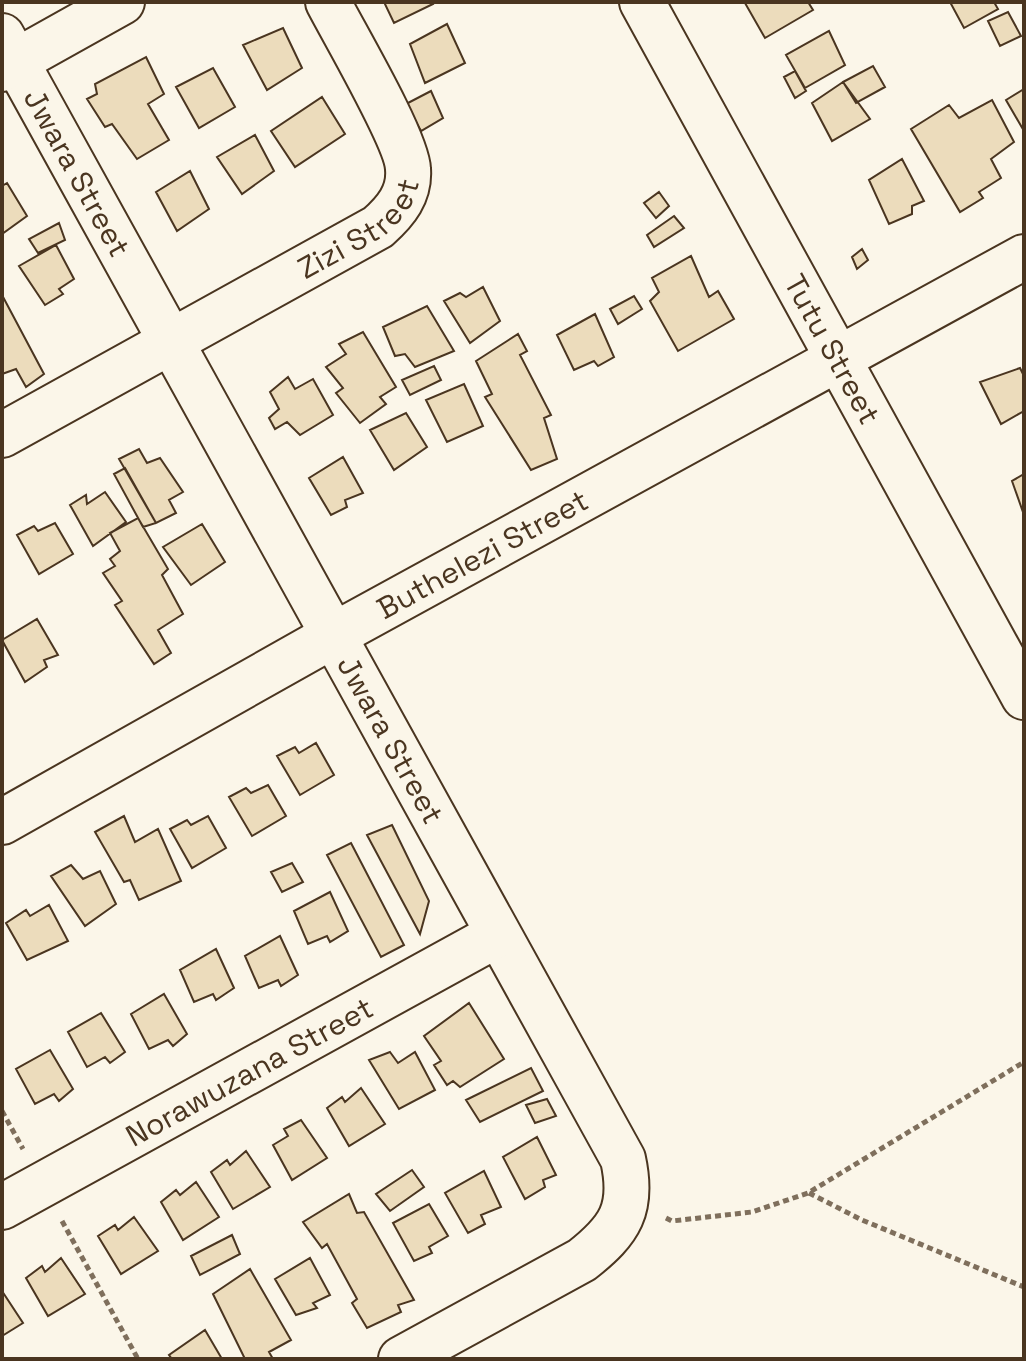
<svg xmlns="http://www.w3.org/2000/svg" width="1026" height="1361" font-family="'Space Grotesk',sans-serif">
<rect width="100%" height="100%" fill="#fbf6e9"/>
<!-- building -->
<path fill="#ecdcbc" stroke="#4a3520" stroke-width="2" d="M384 2H432L433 4 394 23Z
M808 2 813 10 765 38 745 3Z
M950 2H994L998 9 964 28Z
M1008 12 1021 36 1000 46 988 21Z
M447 24 465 63 425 83 410 44Z
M283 28 302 68 267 90 243 45Z
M829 31 845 65 805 88 786 55Z
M146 57 164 94 148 104 169 140 137 159 112 124 105 127 87 99 97 94 95 84Z
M873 66 885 87 856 103 843 82Z
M213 68 235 107 199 128 176 87Z
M795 71 806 91 795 98 784 77Z
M843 82 870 119 832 141 812 103Z
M1024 89V131L1006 100Z
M431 91 443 118 421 131 406 104Z
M322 97 345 134 295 167 271 131Z
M992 100 1014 142 991 159 1001 178 979 192 983 198 960 212 911 129 949 105 959 118Z
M255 135 274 171 242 194 217 157Z
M902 159 924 201 912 206V214L889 224 869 180Z
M190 171 209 209 177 231 156 192Z
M7 183 27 216 2 234V186Z
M659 192 669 206 656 218 644 203Z
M674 216 684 228 654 247 647 235Z
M59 223 65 240 38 253 29 239Z
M56 245 74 279 59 289 63 294 45 305 19 266Z
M862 249 868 260 857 269 852 257Z
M691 256 709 297 718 291 734 319 678 351 650 301 659 292 652 278Z
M483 287 500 321 470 343 444 301 460 293 466 297Z
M2 295 44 374 26 387 16 369 2 374Z
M634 296 642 309 618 324 610 309Z
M427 306 454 351 415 367 405 354 395 356 383 327Z
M595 314 614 357 598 366 594 361 574 370 557 335Z
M363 332 396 387 380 397 386 404 360 423 336 393 343 388 326 367 346 354 339 344Z
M518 334 527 351 520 355 551 415 544 418 557 459 531 470 485 397 492 394 476 361Z
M434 366 441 380 410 395 402 380Z
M1020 368 1024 376V411L1001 424 980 382Z
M288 377 295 389 313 379 333 415 300 435 287 422 275 429 269 418 279 409 270 392Z
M464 384 483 426 447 442 426 400Z
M406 413 427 447 394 470 370 430Z
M139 449 147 463 160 458 183 492 169 500 176 513 156 523 119 459Z
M343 457 363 493 345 500 347 507 331 515 309 478Z
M125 468 156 523 143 527 114 474Z
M1024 474V515L1012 481Z
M105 492 126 522 93 546 70 505 86 495 87 504Z
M138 518 168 569 162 575 183 614 158 630 171 653 154 664 115 605 122 601 103 573 115 566 110 559 120 551 110 533Z
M55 523 73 554 39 574 17 535 34 526 38 531Z
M202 524 225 562 191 585 163 547Z
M37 619 58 655 44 660 47 667 25 682 2 640Z
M316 743 334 775 300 795 277 756 295 747 299 753Z
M268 785 286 816 252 836 229 797 246 788 251 793Z
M124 816 135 842 158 829 181 881 139 900 130 880 124 882 95 832Z
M208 816 226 848 192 868 170 829 187 820 191 825Z
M392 825 429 901 420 934 367 835Z
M351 843 404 945 381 957 327 855Z
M292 863 303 882 282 892 271 872Z
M71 865 83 879 100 871 116 904 85 926 51 876Z
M330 892 348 931 330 942 327 936 308 944 294 911Z
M49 905 68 941 27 960 6 923 26 910 30 916Z
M280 936 298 975 281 986 278 980 259 988 245 956Z
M216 949 234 988 216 1000 213 994 194 1002 180 970Z
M164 994 187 1034 173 1046 168 1040 149 1049 131 1014Z
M469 1003 504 1059 460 1087 453 1081 447 1085 434 1065 441 1061 424 1036Z
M101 1013 125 1052 110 1063 105 1057 87 1067 68 1032Z
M50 1050 73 1089 59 1101 54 1094 35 1104 16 1069Z
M390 1052 398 1063 415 1052 435 1090 399 1109 369 1060Z
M531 1068 543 1091 480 1122 466 1100Z
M361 1088 385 1124 349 1146 327 1108 342 1097 345 1102Z
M547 1099 556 1116 535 1123 526 1105Z
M301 1120 327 1158 292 1180 273 1145 288 1136 284 1129Z
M537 1137 556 1175 543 1180 545 1187 525 1199 503 1157Z
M246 1151 270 1187 233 1209 211 1172 227 1160 230 1165Z
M412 1170 424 1187 390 1211 376 1194Z
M484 1171 501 1207 481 1215 485 1224 468 1233 445 1193Z
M196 1182 219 1217 183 1240 161 1202 176 1190 180 1195Z
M349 1194 357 1213 364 1212 414 1300 398 1305 401 1312 367 1328 352 1303 357 1299 327 1244 322 1248 303 1222Z
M429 1204 448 1236 429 1247 432 1253 414 1261 393 1223Z
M134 1217 158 1251 121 1274 98 1236 115 1225 118 1230Z
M232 1235 240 1254 200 1275 191 1256Z
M61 1258 85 1294 48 1316 26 1278 42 1266 45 1272Z
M310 1258 330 1295 313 1303 317 1308 296 1315 275 1279Z
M250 1269 291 1340 269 1352 273 1359H245L213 1294Z
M2 1291 23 1323 2 1336Z
M205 1330 222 1359H172L169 1355Z"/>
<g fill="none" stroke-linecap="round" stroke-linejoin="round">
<!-- minor casing -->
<g stroke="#4a3520" stroke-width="48">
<g id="minor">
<path id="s1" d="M642 2 1024 697"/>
<path id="s2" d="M2 36 623 1159C634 1209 620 1230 582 1260L401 1359"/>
<path d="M2 69 122 2"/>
<path id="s3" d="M2 435 378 227C396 211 410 194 408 169 407 140 345 35 328 2"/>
<path id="s4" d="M2 822 334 635 1024 257"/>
<path id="s5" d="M2 1207 497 935"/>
</g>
</g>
<!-- path -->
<path stroke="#7f6f5c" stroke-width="5" stroke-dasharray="6 4" stroke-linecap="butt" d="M2 1111 23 1149
M809 1193 862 1220 1024 1287
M666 1218 672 1221 752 1212 808 1193 1024 1062
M62 1221 138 1359"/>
<!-- minor -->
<use href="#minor" stroke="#fbf6e9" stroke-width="44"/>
</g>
<g text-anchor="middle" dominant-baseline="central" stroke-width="6" stroke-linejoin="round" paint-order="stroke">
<!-- street labels -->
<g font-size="30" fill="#4a3520" stroke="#fbf6e9">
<text stroke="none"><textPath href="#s2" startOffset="156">Jwara Street</textPath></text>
<text stroke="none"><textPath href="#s3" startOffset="414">Zizi Street</textPath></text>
<text stroke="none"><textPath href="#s1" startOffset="396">Tutu Street</textPath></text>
<text stroke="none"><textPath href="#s4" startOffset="550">Buthelezi Street</textPath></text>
<text stroke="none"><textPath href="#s2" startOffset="804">Jwara Street</textPath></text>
<text stroke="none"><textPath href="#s5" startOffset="282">Norawuzana Street</textPath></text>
</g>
</g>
<!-- border -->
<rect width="1026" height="1361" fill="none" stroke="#4a3520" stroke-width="8"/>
</svg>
